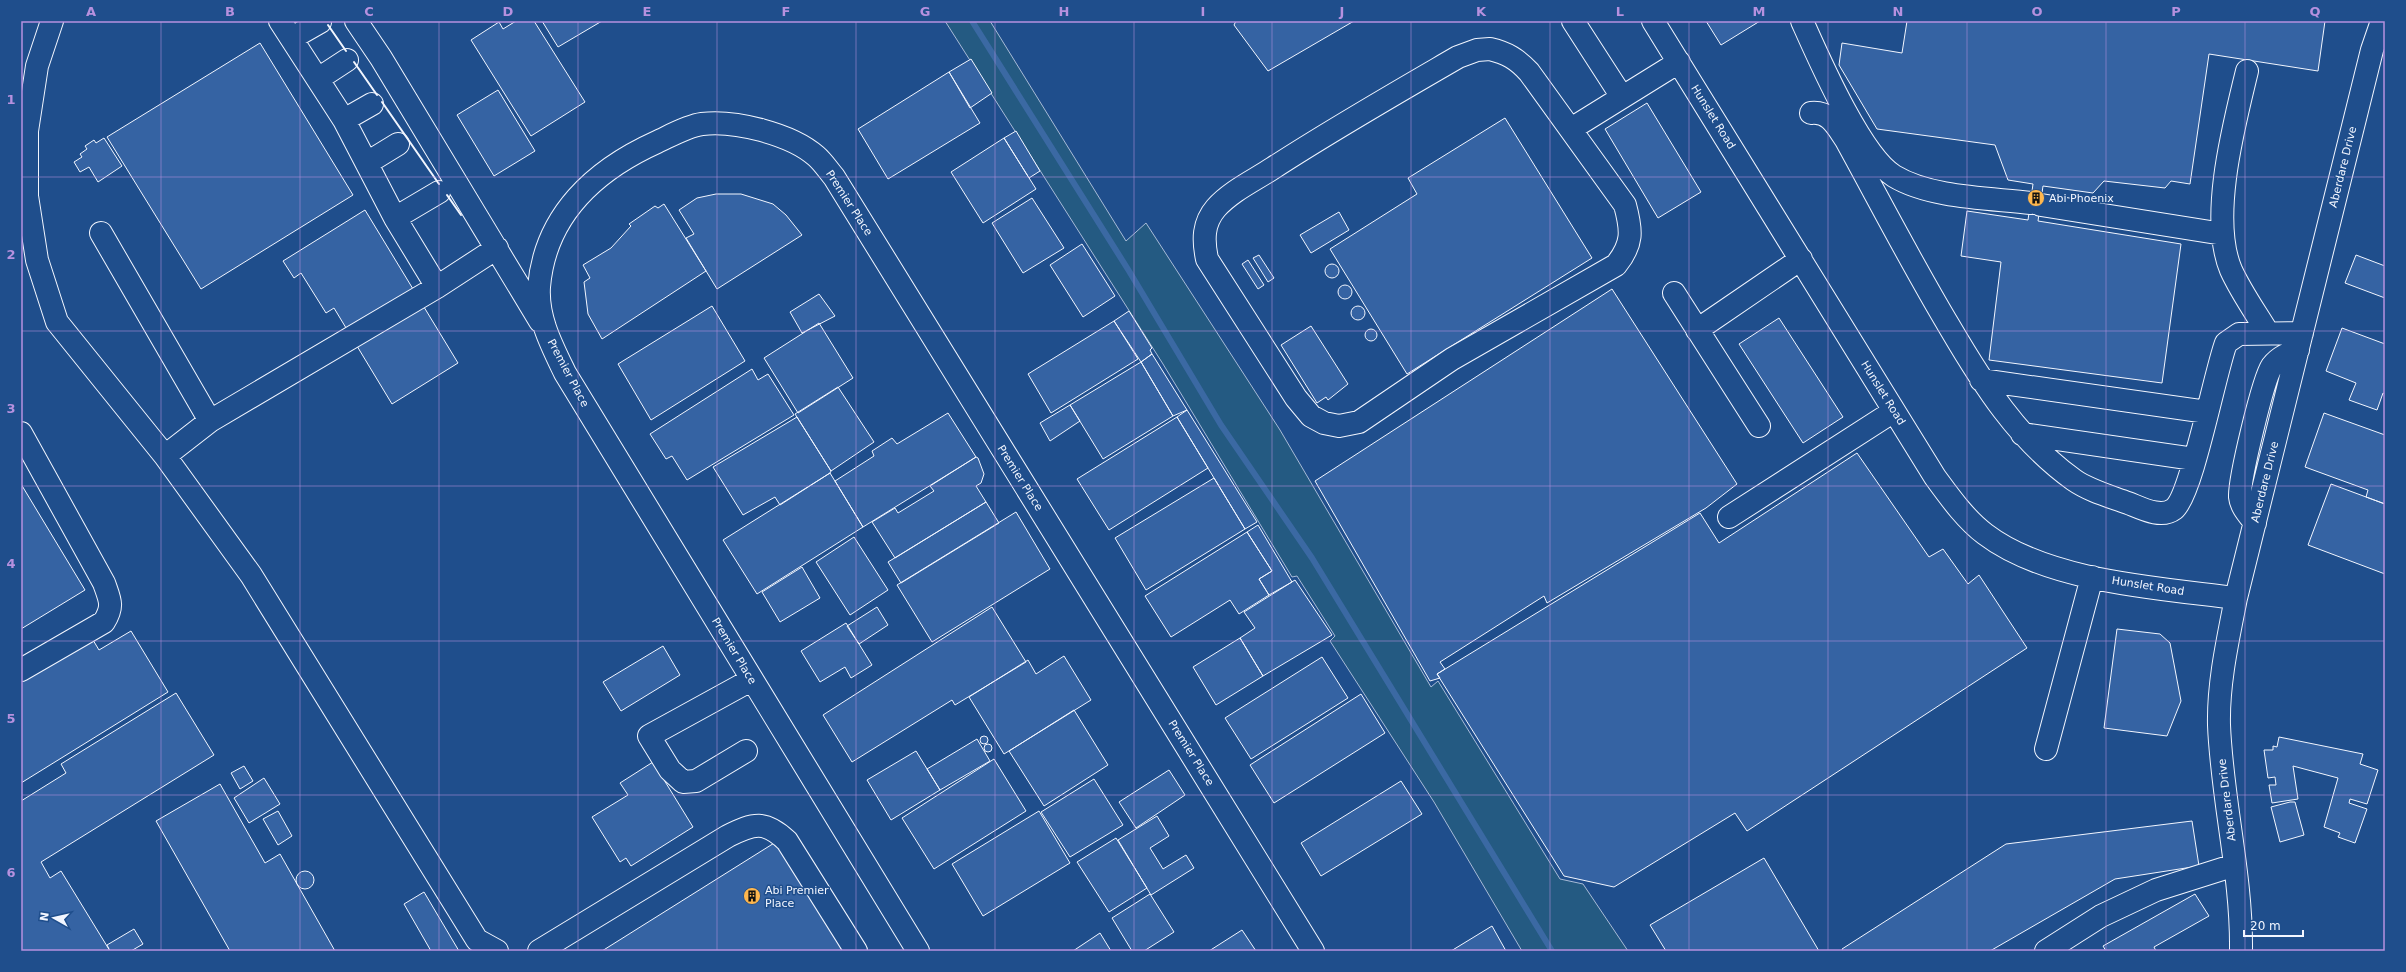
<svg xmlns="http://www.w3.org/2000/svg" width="2406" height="972" font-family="'DejaVu Sans',sans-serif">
<rect width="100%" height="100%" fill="#1f4e8c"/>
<!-- green -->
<path fill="#245a82" stroke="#a8bbd7" d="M945 21H990L1126 241 1146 223 1280 430 1431 687 1438 681 1560 879 1583 884 1628 951H1522L1434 802 1330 641 1335 636 1297 576 1292 577 1163 364Z"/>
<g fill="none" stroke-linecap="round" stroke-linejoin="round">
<!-- stream -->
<path stroke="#3b69a3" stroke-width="6" d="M972 21 1129 271 1221 425 1312 558 1552 951"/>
</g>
<!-- building -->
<path fill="#3563a3" stroke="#f2f6ff" d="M516 21H534L585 102 531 136 471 40 499 22 503 29Z
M542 21H602L558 47Z
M1236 21H1354L1268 71 1234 25Z
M1706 21H1760L1721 45Z
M1907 21H2325L2318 71 2209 54 2190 184 2171 181 2165 188 2104 181 2093 193 2043 186 2038 221 2181 244 2162 383 1989 360 2001 262 1961 256 1967 211 2028 220 2033 184 2008 180 1995 145 1877 129 1839 65 1842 43 1902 53Z
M260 43 353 195 201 289 107 137Z
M971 59 992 93 970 108 949 72Z
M949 72 980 123 888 179 858 129Z
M498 90 535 151 494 176 457 115Z
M1647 103 1701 192 1658 218 1605 129Z
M1505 118 1592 258 1407 374 1330 249 1417 194 1408 178Z
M1016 131 1040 171 1029 178 1004 138Z
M104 138 122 166 98 182 89 167 80 172 74 162 82 157 80 154 87 149 85 146 94 140 96 143Z
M1004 138 1036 189 983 223 951 172Z
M716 194H741L773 204 786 215 802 235 717 289 686 238 694 234 679 210 697 198Z
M1032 198 1064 248 1023 273 992 223Z
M664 204 706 271 602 339 588 314 584 282 590 278 583 265 611 248 631 226 629 224 655 206 658 208Z
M365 210 458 363 392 404 334 308 326 313 301 273 294 278 283 261Z
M1339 212 1349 230 1311 253 1300 235Z
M1082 244 1115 296 1083 317 1050 265Z
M1259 255 1274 278 1268 282 1253 258Z
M2356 255 2385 266V298L2345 283Z
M1248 260 1264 285 1258 289 1242 264Z
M1325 271a7 7 0 1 1 14 0a7 7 0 1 1-14 0Z
M1338 292a7 7 0 1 1 14 0a7 7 0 1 1-14 0Z
M1612 289 1737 484 1706 508 1547 603 1544 596 1440 662 1445 669 1437 674 1440 678 1430 681 1315 481Z
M819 294 835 316 802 333 790 312Z
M712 306 745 361 651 420 618 364Z
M1351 313a7 7 0 1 1 14 0a7 7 0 1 1-14 0Z
M1129 311 1152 348 1150 350 1152 354 1141 362 1114 321Z
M1779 318 1843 417 1803 443 1739 344Z
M1114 321 1138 359 1051 413 1028 374Z
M819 323 853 378 798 413 764 358Z
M1311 326 1348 384 1328 400 1326 397 1317 403 1281 345Z
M2342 328 2385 344V394L2383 393 2377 410 2349 400 2356 383 2326 371Z
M1365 335a6 6 0 1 1 12 0a6 6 0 1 1-12 0Z
M1152 354 1187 410 1173 416 1141 362Z
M1141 362 1173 416 1103 459 1070 405Z
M752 369 758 380 768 374 794 415 687 480 672 456 666 459 650 434Z
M838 387 874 442 831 471 795 414Z
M1070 405 1080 421 1050 441 1040 423Z
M1187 410 1257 522 1245 529 1177 417Z
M948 413 976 457 863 527 835 481 874 456 872 451 892 438 897 444Z
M2324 413 2385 435V504L2366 497 2368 490 2305 467Z
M797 417 831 471 830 473 780 505 775 497 743 515 713 467Z
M1177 417 1208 468 1109 530 1077 479Z
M1857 453 1929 557 1943 549 1968 584 1979 575 2027 648 1747 831 1735 813 1614 887 1564 876 1437 674 1700 513 1719 543Z
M976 457 978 458 984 474 981 483 976 486 986 502 895 558 872 522 895 508 898 513 934 491 930 486Z
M830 473 863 527 757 594 723 540Z
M1214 478 1245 529 1146 590 1115 538Z
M21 484 85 590 21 629Z
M2331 484 2385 504V574L2308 545Z
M986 502 999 523 901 583 888 562Z
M1016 512 1050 569 932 642 897 585Z
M1258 525 1292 582 1269 595 1259 579 1272 571 1247 532Z
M1247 532 1272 571 1259 579 1269 595 1239 614 1230 600 1171 637 1145 596Z
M854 537 888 590 850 615 816 562Z
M802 567 820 598 780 622 762 592Z
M1295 580 1332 635 1263 676 1240 638 1255 628 1244 612Z
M877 607 888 625 859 644 847 626Z
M992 607 1026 662 955 705 952 700 852 762 823 715Z
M846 623 872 665 851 678 845 667 820 682 801 651Z
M2117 629 2160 634 2170 643 2181 701 2167 736 2104 728Z
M131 631 168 692 21 783V677L90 635 99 650Z
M1240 638 1263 676 1216 705 1193 667Z
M663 646 680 675 621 711 603 682Z
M1064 656 1091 700 1004 754 969 697 1028 660 1036 674Z
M1322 657 1348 698 1251 759 1225 718Z
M176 693 214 755 41 862 50 878 61 871 110 951H21V801L66 773 61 764Z
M1361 694 1385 733 1274 803 1250 765Z
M1074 710 1108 765 1044 806 1009 751Z
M980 740a4 4 0 1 1 8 0a4 4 0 1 1-8 0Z
M2279 737 2363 754 2360 764 2378 770 2367 804 2350 799 2349 803 2367 809 2355 843 2338 837 2340 833 2324 827 2338 778 2293 766 2298 799 2272 803 2269 785H2276L2275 777 2268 778 2264 750H2273V746L2277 747Z
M977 739 990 761 940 790 927 769Z
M984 748a4 4 0 1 1 8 0a4 4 0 1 1-8 0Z
M916 751 940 790 891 820 867 780Z
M994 759 1026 811 934 869 902 818Z
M653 762 693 827 631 866 626 858 620 862 592 817 628 795 620 783Z
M244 766 253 781 240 789 231 773Z
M1169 770 1185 795 1136 828 1119 802Z
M264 778 280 804 249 823 234 798Z
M1094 779 1123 825 1070 857 1041 812Z
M1401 781 1422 814 1321 876 1301 843Z
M220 784 265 863 280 854 335 951H230L156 821Z
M2290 802H2295L2304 835 2280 842 2271 807Z
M278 811 292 836 278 845 263 819Z
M1039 811 1070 863 983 916 952 864Z
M1157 816 1169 836 1150 848 1163 869 1186 855 1194 868 1151 895 1118 840Z
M2192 821 2199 866 2115 879 1990 951H1843L1842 949 2006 844Z
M1116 838 1147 888 1109 912 1077 862Z
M779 840 847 951H602Z
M1764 858 1819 951H1666L1650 925Z
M296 880a9 9 0 1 1 18 0a9 9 0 1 1-18 0Z
M424 892 459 951H431L404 904Z
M1150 894 1174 932 1144 951H1132L1112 918Z
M2195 894 2209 916 2154 947 2156 951H2106L2103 946Z
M1492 926 1506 951H1451Z
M134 929 143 944 131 951H110L107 945Z
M1242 930 1256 951H1209Z
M1100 933 1111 951H1073Z"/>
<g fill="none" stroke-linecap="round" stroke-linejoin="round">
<!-- minor casing -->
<g stroke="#f2f6ff" stroke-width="24">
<path id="minor" d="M52 21 37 66 27 131V196L37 260 57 322 165 456
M280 21 344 120 395 218 437 287
M356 21 381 58 540 321
M1573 21 1622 97
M1653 21 1935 477C1949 496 1965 519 1985 534 2048 582 2159 588 2236 598
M1802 21C1819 59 1861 156 1894 176 1930 198 1990 198 2031 203
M292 38 320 22
M1490 49C1507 53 1517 59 1529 72L1625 205C1632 231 1633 244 1616 265L1452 359 1359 422 1339 426 1324 423 1311 416 1296 398 1207 259C1203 240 1203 223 1216 208 1231 191 1255 180 1273 168 1333 129 1396 93 1458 57L1477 50Z
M2247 71C2234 125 2209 218 2231 270 2241 292 2256 313 2268 333
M318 79 347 60
M1811 113C1830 111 1837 127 1846 140 1880 202 1913 266 1949 326 1983 384 2018 440 2074 480 2090 491 2109 496 2128 503 2141 508 2161 519 2174 509 2192 495 2215 372 2226 343L2239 334 2302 333
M344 120 372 104
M1571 129 1679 62
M367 163 398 144
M2041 205 2223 234
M395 218 439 192
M101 233 210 421
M497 248 437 287 210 421 165 456 251 575 477 940 497 951
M1674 293 1759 426
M1697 330 1801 259
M1981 380 2207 412
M21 433 104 583C110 600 114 606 104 622L21 670
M2022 434 2194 459
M1729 517 1894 411
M2255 523C2249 515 2241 507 2240 497 2239 480 2263 379 2272 366 2279 357 2287 354 2298 350
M2046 749 2092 577
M746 751 696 781 683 782 670 770 649 736 751 680
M539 951 728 836C754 823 765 820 787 841L856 951
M918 951 565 373C552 346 537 318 539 287 545 215 595 170 657 142 670 136 687 126 702 124 735 120 791 134 816 156 823 162 828 170 834 177L1313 951
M2046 951 2101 916 2156 890 2235 865
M2241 951C2242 875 2222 801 2219 725 2218 683 2228 639 2236 598L2372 50 2382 21"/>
</g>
<!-- minor -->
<use href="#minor" stroke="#1f4e8c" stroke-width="22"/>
<!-- wall -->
<path stroke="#f2f6ff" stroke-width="2" d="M328 25 346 51
M354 62 377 95
M382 102 439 184
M447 195 461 215"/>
</g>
<!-- grid -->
<path fill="none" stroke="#b691df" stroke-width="1" stroke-opacity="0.55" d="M161 21V951M300 21V951M439 21V951M578 21V951M717 21V951M856 21V951M995 21V951M1134 21V951M1272 21V951M1411 21V951M1550 21V951M1689 21V951M1828 21V951M1967 21V951M2106 21V951M2245 21V951M21 177H2385M21 331H2385M21 486H2385M21 641H2385M21 795H2385"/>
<!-- icons -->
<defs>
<g id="building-disc" transform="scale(0.9)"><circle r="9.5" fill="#ffb74d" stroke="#1f4e8c"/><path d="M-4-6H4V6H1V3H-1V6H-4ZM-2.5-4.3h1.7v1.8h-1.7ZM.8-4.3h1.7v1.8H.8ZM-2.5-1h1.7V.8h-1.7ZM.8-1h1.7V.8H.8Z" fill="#111"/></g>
</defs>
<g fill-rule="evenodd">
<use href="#building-disc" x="2036" y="198"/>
<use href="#building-disc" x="752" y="896"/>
</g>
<g text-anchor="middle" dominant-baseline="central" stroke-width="3" stroke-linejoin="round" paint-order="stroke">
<!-- street labels -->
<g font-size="11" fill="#f2f6ff" stroke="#1f4e8c">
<text transform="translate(1713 117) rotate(58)">Hunslet Road</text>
<text transform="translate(2343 167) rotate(-76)">Aberdare Drive</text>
<text transform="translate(849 203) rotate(57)">Premier Place</text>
<text transform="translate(568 373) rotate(62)">Premier Place</text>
<text transform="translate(1883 393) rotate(58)">Hunslet Road</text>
<text transform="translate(1020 478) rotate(58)">Premier Place</text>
<text transform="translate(2265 482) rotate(-76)">Aberdare Drive</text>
<text transform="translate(2148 586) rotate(9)">Hunslet Road</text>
<text transform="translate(734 651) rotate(59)">Premier Place</text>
<text transform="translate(1191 753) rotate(58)">Premier Place</text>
<text transform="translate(2227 800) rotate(-97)">Aberdare Drive</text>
</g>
<!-- poi labels -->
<g font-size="11" fill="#f2f6ff" stroke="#1f4e8c" text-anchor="start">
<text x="2049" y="198">Abi Phoenix</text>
<text x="765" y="890">Abi Premier<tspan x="765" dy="13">Place</tspan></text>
</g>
</g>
<!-- border -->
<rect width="2406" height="972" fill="none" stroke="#1f4e8c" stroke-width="44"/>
<!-- north arrow -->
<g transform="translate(54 918) rotate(278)" stroke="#1f4e8c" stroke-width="3" paint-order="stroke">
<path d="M0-3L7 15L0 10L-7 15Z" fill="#f2f6ff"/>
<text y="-6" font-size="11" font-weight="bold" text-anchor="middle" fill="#f2f6ff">N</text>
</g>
<!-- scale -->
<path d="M2244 930v6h59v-6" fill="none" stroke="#f2f6ff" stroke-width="2"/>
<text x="2250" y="930" font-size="12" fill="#f2f6ff" stroke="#1f4e8c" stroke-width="3" paint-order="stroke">20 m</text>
<rect x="22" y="22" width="2362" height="928" fill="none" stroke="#b691df" stroke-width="1.5"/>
<g font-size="13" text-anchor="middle" font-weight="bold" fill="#b691df">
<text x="91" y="16">A</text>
<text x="230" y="16">B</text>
<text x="369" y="16">C</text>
<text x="508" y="16">D</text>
<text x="647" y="16">E</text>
<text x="786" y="16">F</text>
<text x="925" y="16">G</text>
<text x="1064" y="16">H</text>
<text x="1203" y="16">I</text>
<text x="1342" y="16">J</text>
<text x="1481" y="16">K</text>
<text x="1620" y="16">L</text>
<text x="1759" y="16">M</text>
<text x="1898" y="16">N</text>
<text x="2037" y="16">O</text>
<text x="2176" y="16">P</text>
<text x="2315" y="16">Q</text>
<text x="11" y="104">1</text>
<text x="11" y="259">2</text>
<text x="11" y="413">3</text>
<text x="11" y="568">4</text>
<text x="11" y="723">5</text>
<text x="11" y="877">6</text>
</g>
</svg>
